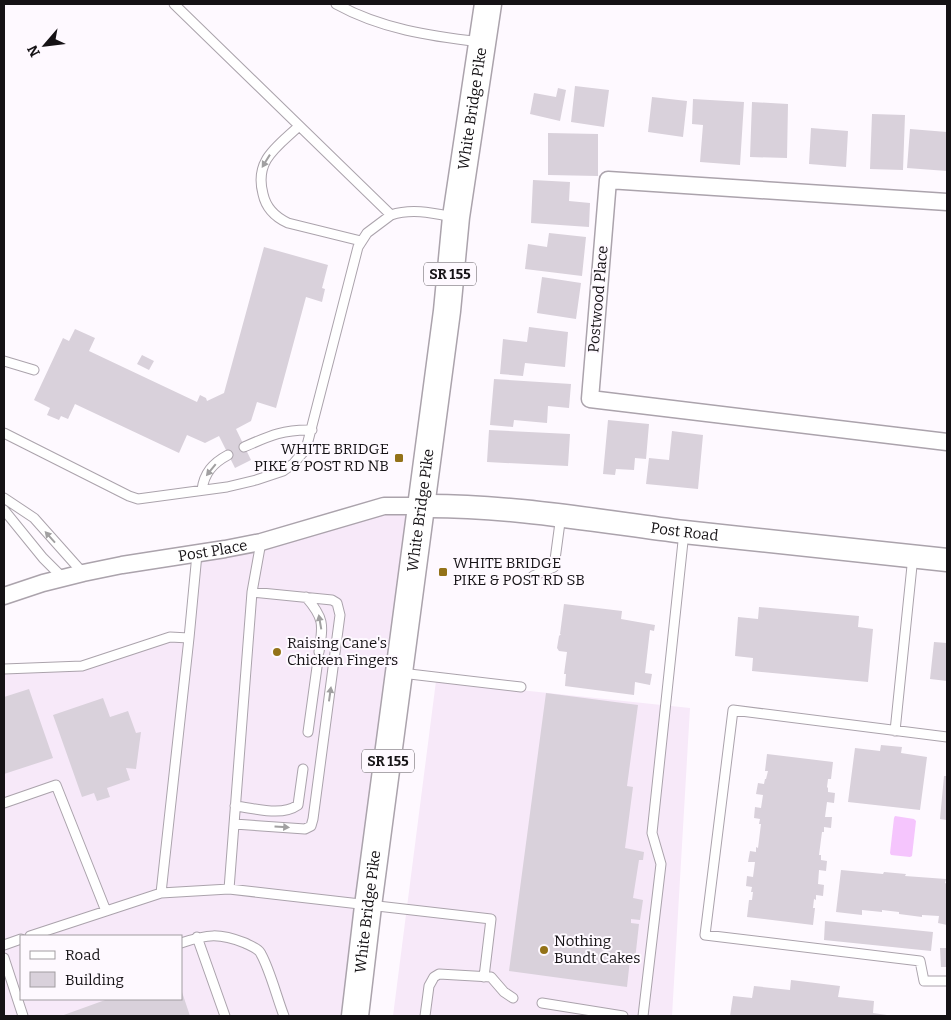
<svg xmlns="http://www.w3.org/2000/svg" width="951" height="1020" font-family="Bitter,serif">
<rect width="100%" height="100%" fill="#fef9ff"/>
<!-- built -->
<path fill="#f7e9f9" fill-rule="evenodd" d="M421 506 354 1016H4V669L82 666 170 637 189 638 197 554ZM21 936H181V999H21Z
M436 681 690 708 672 1016H393Z"/>
<!-- water -->
<path fill="#f5c5fd" d="M895 816 914 819 916 821 912 856 910 857 891 855 890 853 894 818Z"/>
<!-- building -->
<path fill="#d9d1db" d="M575 86 609 90 604 127 571 122Z
M558 88 566 90 560 121 530 114 534 93 556 97Z
M652 97 687 101 683 137 648 132Z
M693 99 744 102 740 165 700 162 703 125 692 124Z
M752 102 788 104 787 158 750 157Z
M872 114 905 115 903 170 870 169Z
M811 128 848 131 846 167 809 164Z
M910 129 947 132V171L907 168Z
M548 133 598 134V176L548 175Z
M533 180 570 182 569 201 590 203 589 227 531 223Z
M549 233 586 237 582 276 525 269 528 244 547 247Z
M264 247 328 265 322 288 325 289 322 302 306 297 276 408 257 402 251 421 236 429 251 460 235 468 219 436 205 443 187 435 179 453 75 404 68 419 61 416 59 420 47 415 50 408 34 400 63 338 69 341 75 329 95 338 89 351 197 402 200 395 206 398 207 401 224 393Z
M542 277 581 283 576 319 537 313Z
M529 327 568 332 565 367 525 363 523 376 500 374 503 339 527 342Z
M142 355 154 361 149 370 137 364Z
M494 379 571 384 569 408 548 406 547 423 514 420 513 427 490 425Z
M608 420 649 424 646 459 635 458 634 470 616 469 615 475 603 474Z
M489 430 570 434 568 466 487 462Z
M672 431 703 435 698 489 646 484 649 458 669 460Z
M564 604 622 611 621 619 655 625 654 631 650 630 645 673 652 674 650 685 635 682 634 695 565 686 566 674H564L567 652 559 651 557 648 559 636 561 634H560Z
M759 607 859 616 858 627 873 629 868 682 752 671 753 658 735 656 738 617 758 619Z
M934 642 947 643V681L930 679Z
M29 689 53 758 4 774V697Z
M546 693 638 705 627 786 633 787 625 848 644 852 643 860H639L633 898 643 900 640 920 631 919V923L639 924 635 960 630 959 627 987 509 971Z
M103 698 110 717 128 711 136 733 141 732 136 769 126 768 130 780 107 788 110 797 97 801 94 793 82 797 53 715Z
M881 745 902 747 901 753 927 757 920 810 848 802 855 748 880 751Z
M767 754 833 762 831 779H828L827 787 828 788V792L835 793 834 803 827 802 825 817H832L831 828 824 827V832H822L819 855H821V860L827 861 826 871 819 870 818 884 824 885 823 896 816 895V900L814 899 813 908H815L813 925 747 917 749 900H752L753 892H751L752 887 746 886 747 876 753 877 755 862H748L750 851 756 852V847L758 848 761 824H759L760 819 754 818 755 807 761 808 763 795 756 794 758 783 764 784 765 779H766L768 771H765Z
M944 776H947V820L940 819Z
M841 870 883 874 884 872 906 874 905 876 946 879 945 883 947 884V925L938 923 939 916 922 915V917L899 914V912L882 910V912L862 910V915L836 912Z
M825 921 933 932 931 951 824 940Z
M940 948H947V967H941Z
M791 980 840 986 838 997 874 1001 873 1013 894 1016H730L733 996 752 998 754 986 790 990Z
M182 992 190 1016H61L108 999H181Z"/>
<g fill="none" stroke-linecap="round" stroke-linejoin="round">
<!-- lane casing -->
<g stroke="#aba3ac" stroke-width="11">
<path id="lane" d="M174 4 391 215C412 208 433 213 453 217
M336 4C381 29 430 36 480 42
M299 126C277 147 254 160 263 194 266 208 275 217 288 223L361 241
M4 361 34 370
M4 433 129 496 138 499 227 487 256 480 283 471 293 464 306 449 358 247 367 233 391 215
M244 447C269 436 284 429 312 430
M202 490C204 473 213 463 228 455
M4 498 34 518 83 573
M4 510 43 558 63 578
M533 576 554 567 561 515
M306 597C325 619 323 625 319 652
M4 669 82 666 170 637 189 638 197 554
M401 673 521 687
M895 731 913 556
M308 732 317 667
M947 737 733 710 705 935 920 961 924 981H947
M4 803 56 785 106 911
M235 806C255 808 281 817 298 805L303 769
M234 824 305 829 311 826 313 819 340 615 337 603 332 600 252 592
M229 889 252 592 261 542
M161 893 229 889 491 919 484 977
M30 936 161 893 189 638
M197 937 225 1016
M181 943C208 934 219 933 245 943 251 946 259 949 261 954 270 970 277 998 284 1016
M4 945 21 939
M4 958 23 1016
M542 1003 623 1016
M425 1016 429 986 434 977 439 974 491 977 504 992 513 998
M643 1016 661 864 652 833 684 532"/>
</g>
<!-- street casing -->
<g stroke="#aba3ac" stroke-width="19">
<g id="street">
<path d="M947 202 608 180 590 399 947 442"/>
<path id="s1" d="M4 596 43 583 83 573 122 565 225 549 261 542 384 506H421"/>
</g>
</g>
<!-- secondary casing -->
<g stroke="#aba3ac" stroke-width="25">
<g id="secondary">
<path id="s2" d="M421 506C509 505 597 521 684 532 772 542 860 550 947 560"/>
</g>
</g>
<!-- primary casing -->
<g stroke="#aba3ac" stroke-width="29">
<g id="primary">
<path id="s3" d="M355 1016 368 906 447 311 456 217 488 4"/>
</g>
</g>
<!-- lane -->
<use href="#lane" stroke="#fff" stroke-width="9"/>
<!-- street -->
<use href="#street" stroke="#fff" stroke-width="16"/>
<!-- secondary -->
<use href="#secondary" stroke="#fff" stroke-width="22"/>
<!-- primary -->
<use href="#primary" stroke="#fff" stroke-width="26"/>
</g>
<!-- one-way arrows -->
<defs><path id="oneway-solid" d="M-6-.8H1V-3.2L6.5 0L1 3.2V.8H-6Z" transform="scale(1.25)"/></defs>
<g fill="#a1a0a1">
<use href="#oneway-solid" transform="translate(266 161) rotate(122)"/>
<use href="#oneway-solid" transform="translate(211 470) rotate(129)"/>
<use href="#oneway-solid" transform="translate(50 537) rotate(-132)"/>
<use href="#oneway-solid" transform="translate(320 622) rotate(-100)"/>
<use href="#oneway-solid" transform="translate(330 694) rotate(-82)"/>
<use href="#oneway-solid" transform="translate(282 827) rotate(4)"/>
</g>
<!-- markers -->
<g fill="#937218" stroke="#fef9ff" stroke-width="2">
<rect x="394" y="453" width="10" height="10" rx="2.5"/>
<rect x="438" y="567" width="10" height="10" rx="2.5"/>
<circle cx="277" cy="652" r="5"/>
<circle cx="544" cy="950" r="5"/>
</g>
<g text-anchor="middle" dominant-baseline="central" stroke-width="4" stroke-linejoin="round" paint-order="stroke">
<!-- shield labels -->
<g fill="#fef9ff" stroke="#5b575b" stroke-width="1">
<rect x="424" y="262.5" width="52" height="23" rx="4"/>
<rect x="362" y="749.5" width="52" height="23" rx="4"/>
</g>
<g font-size="14" font-weight="bold" fill="#151215">
<text x="450" y="274">SR 155</text>
<text x="388" y="761">SR 155</text>
</g>
<!-- street labels -->
<g font-size="15" fill="#151215" stroke="#fef9ff">
<text stroke="none"><textPath href="#s3" startOffset="915">White Bridge Pike</textPath></text>
<text transform="translate(598 299) rotate(-85)">Postwood Place</text>
<text stroke="none"><textPath href="#s3" startOffset="510">White Bridge Pike</textPath></text>
<text stroke="none"><textPath href="#s2" startOffset="265">Post Road</textPath></text>
<text stroke="none"><textPath href="#s1" startOffset="214">Post Place</textPath></text>
<text stroke="none"><textPath href="#s3" startOffset="105">White Bridge Pike</textPath></text>
</g>
<!-- poi labels -->
<g font-size="15" fill="#151215" stroke="#fef9ff" text-anchor="start">
<text x="389" y="449" text-anchor="end">WHITE BRIDGE<tspan x="389" dy="17">PIKE &amp; POST RD NB</tspan></text>
<text x="453" y="563">WHITE BRIDGE<tspan x="453" dy="17">PIKE &amp; POST RD SB</tspan></text>
<text x="287" y="643">Raising Cane's<tspan x="287" dy="17">Chicken Fingers</tspan></text>
<text x="554" y="941">Nothing<tspan x="554" dy="17">Bundt Cakes</tspan></text>
</g>
</g>
<!-- border -->
<rect width="951" height="1020" fill="none" stroke="#151215" stroke-width="10"/>
<!-- legend -->
<rect x="20" y="935" width="162" height="65" fill="#fef9ff" stroke="#a19da1"/>
<rect x="30" y="951" width="25" height="8" fill="#ffffff" stroke="#a19da1"/>
<text x="65" y="960" font-size="15" fill="#151215">Road</text>
<rect x="30" y="972" width="25" height="15" fill="#d9d1db" stroke="#a19da1"/>
<text x="65" y="985" font-size="15" fill="#151215">Building</text>
<!-- north arrow -->
<g transform="translate(45 45) rotate(242)" stroke="#fef9ff" stroke-width="4" paint-order="stroke">
<path d="M0-4L9 19L0 12L-9 19Z" fill="#151215"/>
<text y="-8" font-size="14" font-weight="bold" text-anchor="middle" fill="#151215">N</text>
</g>
</svg>
